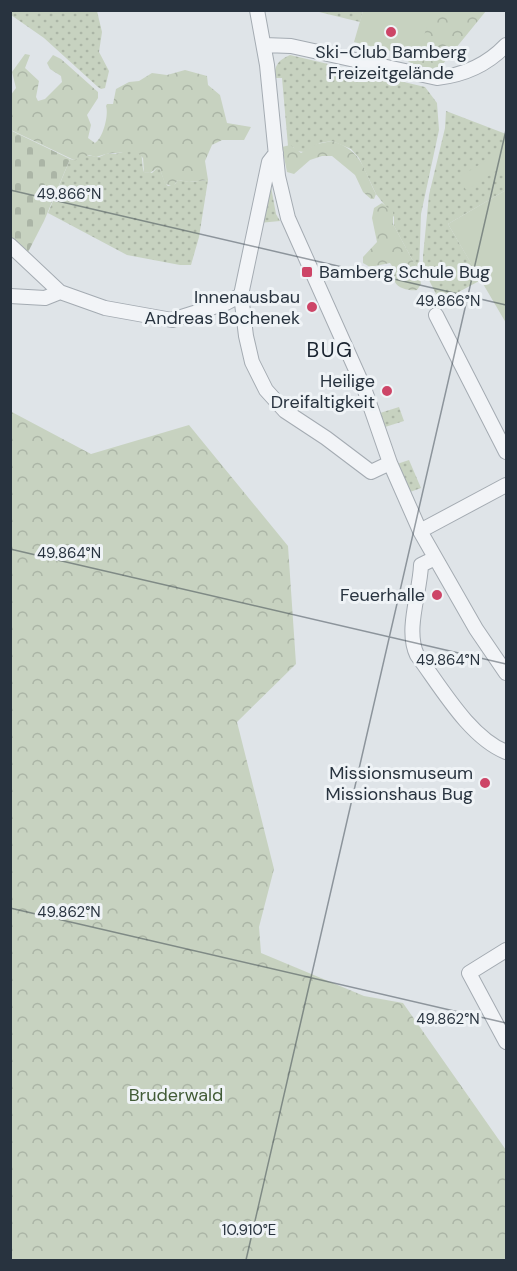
<svg xmlns="http://www.w3.org/2000/svg" width="517" height="1271" font-family="'DM Sans',sans-serif">
<defs>
<pattern id="green-dots" width="8" height="8" patternUnits="userSpaceOnUse" patternTransform="scale(1.5)"><rect width="8" height="8" fill="#c7d2c0"/><path d="M2 2h.1M6 6h.1" fill="none" stroke="#abb5a6" stroke-width="1.8" stroke-linecap="round"/></pattern>
<pattern id="forest-crowns" width="20" height="18" patternUnits="userSpaceOnUse" patternTransform="scale(1.5)"><rect width="20" height="18" fill="#c7d2c0"/><path d="M2 6a3 3 0 1 1 6 0M12 15a3 3 0 1 1 6 0" fill="none" stroke="#abb5a6"/></pattern>
<pattern id="cemetery-stones" width="16" height="16" patternUnits="userSpaceOnUse" patternTransform="scale(1.5)"><rect width="16" height="16" fill="#c7d2c0"/><path d="M2 7V4a2 2 0 0 1 4 0v3zM10 15v-3a2 2 0 0 1 4 0v3z" fill="#abb5a6"/></pattern>
</defs>
<rect width="100%" height="100%" fill="#dfe4e8"/>
<!-- green -->
<path fill="url(#green-dots)" d="M11 10 97 11 102 32 99 52 109 71 105 88 101 89 98 87 44 38 11 15Z
M315 11H363L360 22Z
M290 55 425 87 437 103 439 130 421 214 419 272 394 226V217L376 194 359 158 351 149 332 141 320 143 304 152 296 151 293 147 288 146 282 78H274C275 65 278 60 290 55Z
M446 111 506 134V190L448 224 481 280 440 302 423 268V256L429 195 445 128Z
M127 151C147 148 140 161 144 172L152 173 157 168 160 169 165 183 168 186 175 184 178 180 190 182 208 180 199 237 191 265H180L127 255 48 213 70 159 74 160 85 155 99 157 106 154H115Z
M269 176 276 214 280 221 259 223Z
M399 407 404 421 385 427 380 413Z
M409 460 421 488 410 492 397 464Z"/>
<!-- forest -->
<path fill="url(#forest-crowns)" d="M405 11H486L438 70C427 67 408 66 402 55Z
M25 54 30 55 25 68 39 81 36 97 38 101 45 99 62 82 61 76 50 69 47 63 53 55 61 59 98 92V98L87 115 91 125 88 138 95 143C103 138 109 115 106 106L107 104H113L116 89 129 82 139 81 152 73 167 75 185 70 207 76 208 85 220 95 227 123 251 127 244 140H222L212 145 205 161 208 180 189 182 178 180 173 186 165 184 160 169 157 168 150 173 144 172 143 158 136 151 106 154 96 157 89 155 74 160 11 130 10 96 16 88 12 72Z
M332 141C363 151 363 169 376 194L374 199H371L363 192 355 175 332 156H322L310 160 294 174 287 172 282 147 290 145 301 153 317 144Z
M382 203 393 212V224L419 272 421 284 417 290C411 291 398 289 395 282 391 275 396 270 390 263L370 267 363 263V257L377 242 372 218 374 208Z
M10 411 91 454 189 425 288 546 296 664 237 722 274 869 259 927 261 953 364 996 403 1003 506 1150V1260H11Z"/>
<!-- cemetery -->
<path fill="url(#cemetery-stones)" d="M10 130 70 159 44 221 26 256 11 240Z"/>
<!-- pitch -->
<path fill="#c7d2c0" d="M363 11H431L418 58 354 42Z
M502 151 506 158V165L466 190 459 177Z
M506 190V323L448 224Z"/>
<g fill="none" stroke-linecap="round" stroke-linejoin="round">
<!-- minor casing -->
<g stroke="#a4abb2" stroke-width="16">
<path id="minor" d="M257 10 267 65 278 176 288 218 364 388 390 463 420 531 476 629 506 673
M264 45 291 46 437 78C465 75 487 65 506 45
M276 153 269 162 241 295 246 336 252 362 266 390 285 411 326 438 371 472 390 463
M10 245 60 292 105 308 172 320 226 303 241 295
M10 296 45 298 60 292
M436 315 506 452
M420 531 506 485
M435 558 421 565C420 593 405 630 417 655 441 687 469 737 506 752
M506 950 469 973 506 1042"/>
</g>
<!-- minor -->
<use href="#minor" stroke="#f2f4f7" stroke-width="14"/>
</g>
<!-- ticks -->
<path fill="none" stroke="#28333f" stroke-width="1.5" stroke-opacity="0.45" d="M10 190 506 305M10 549 506 664M10 908 506 1023M246 1260 506 130"/>
<!-- markers -->
<g fill="#cd4567" stroke="#eff3f6" stroke-width="2">
<circle cx="391" cy="32" r="6"/>
<rect x="301" y="266" width="12" height="12" rx="3"/>
<circle cx="312" cy="307" r="6"/>
<circle cx="387" cy="391" r="6"/>
<circle cx="437" cy="595" r="6"/>
<circle cx="485" cy="783" r="6"/>
</g>
<g text-anchor="middle" dominant-baseline="central" stroke-width="6" stroke-linejoin="round" paint-order="stroke">
<!-- poi labels -->
<g font-size="18" fill="#28333f" stroke="#eff3f6" text-anchor="end">
<text x="391" y="52" text-anchor="middle">Ski-Club Bamberg<tspan x="391" dy="21">Freizeitgelände</tspan></text>
<text x="319" y="272" text-anchor="start">Bamberg Schule Bug</text>
<text x="300" y="297">Innenausbau<tspan x="300" dy="21">Andreas Bochenek</tspan></text>
<text x="375" y="381">Heilige<tspan x="375" dy="21">Dreifaltigkeit</tspan></text>
<text x="425" y="595">Feuerhalle</text>
<text x="473" y="773">Missionsmuseum<tspan x="473" dy="21">Missionshaus Bug</tspan></text>
</g>
<!-- park labels -->
<g font-size="18" fill="#415b36" stroke="#eff3f6">
<text x="176" y="1095">Bruderwald</text>
</g>
<!-- quarter labels -->
<g font-size="21" letter-spacing="1.5" fill="#1a2430" stroke="#eff3f6">
<text x="330" y="350">BUG</text>
</g>
</g>
<g font-size="15" text-anchor="middle" fill="#28333f" stroke="#eff3f6" stroke-width="6" stroke-linejoin="round" paint-order="stroke">
<text x="69" y="199">49.866°N</text>
<text x="448" y="306">49.866°N</text>
<text x="69" y="558">49.864°N</text>
<text x="448" y="665">49.864°N</text>
<text x="69" y="917">49.862°N</text>
<text x="448" y="1024">49.862°N</text>
<text x="249" y="1235">10.910°E</text>
</g>
<!-- border -->
<rect width="517" height="1271" fill="none" stroke="#28333f" stroke-width="24"/>
</svg>
